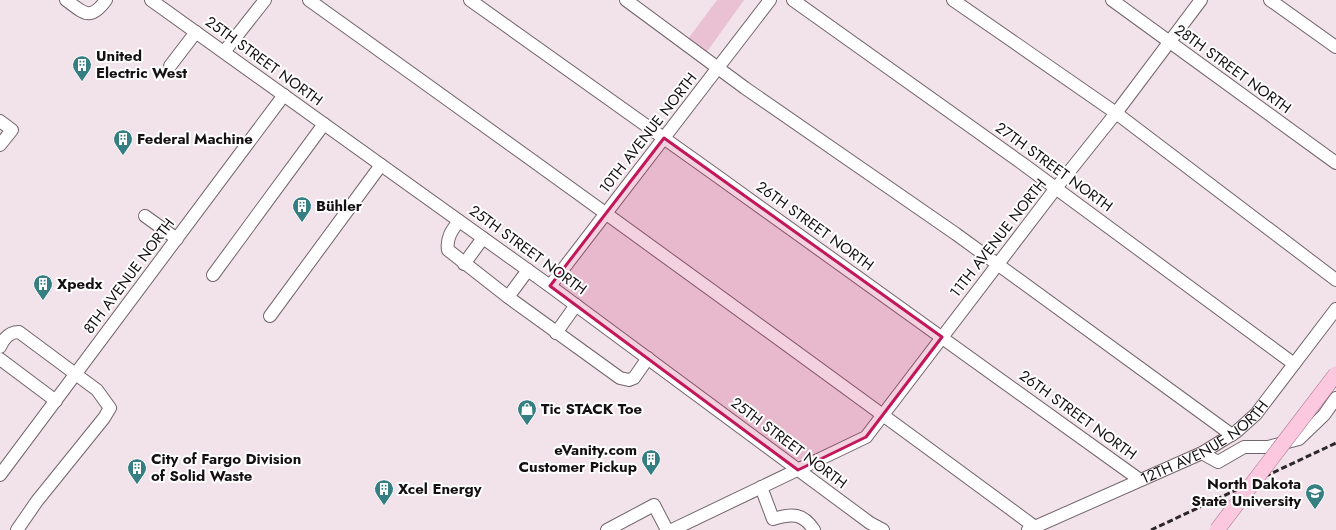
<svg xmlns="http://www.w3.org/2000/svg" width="1336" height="530" font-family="Jost,sans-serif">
<rect width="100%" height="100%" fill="#f2e2e9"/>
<!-- green -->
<path fill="#eac1d2" d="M717 0H744L706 53 688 39Z"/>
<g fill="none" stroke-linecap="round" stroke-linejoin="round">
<!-- minor casing -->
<g stroke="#72656b" stroke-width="14">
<g id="minor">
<path d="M66 0C84 13 90 22 106 0"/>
<path d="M151 0 550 286 870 523 883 530"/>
<path d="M309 0C552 174 794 349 1035 527"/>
<path d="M470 0 717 176 1140 480"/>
<path d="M626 0 745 88 956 234 1232 435"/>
<path d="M793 0 1023 164 1294 364"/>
<path d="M953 0 1116 113 1336 280"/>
<path d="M1112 0 1336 163"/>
<path d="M1270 0 1336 47"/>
<path d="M224 52 265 0"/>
<path d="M170 66 196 32"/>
<path d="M0 121 12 130 0 145"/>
<path d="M145 216 177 239"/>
<path d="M459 221C452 230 446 238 448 250L508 297 620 378 629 380 634 378 648 358"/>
<path d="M464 264 483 238"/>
<path d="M213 275 324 124"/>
<path d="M550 286 770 0"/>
<path d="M508 297 528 270"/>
<path d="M270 316 381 165"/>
<path d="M556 333 576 305"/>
<path d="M0 347C4 338 9 332 19 332L97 390 110 408 104 418 37 501 17 530"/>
<path d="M0 359 56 401"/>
<path d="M1202 453 1218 462 1244 447H1268L1299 439 1324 415 1336 398"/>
<path d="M0 475 284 95"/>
<path d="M761 487 773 519C792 513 803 513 814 530"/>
<path d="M607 530 654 505 667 530"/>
<path d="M672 530 866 437 1056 188 1116 113 1201 0"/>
<path id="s1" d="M1028 530 1202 453 1236 432 1256 414 1336 309"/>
</g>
</g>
<!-- minor -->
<use href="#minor" stroke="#fff" stroke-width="12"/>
<!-- rail -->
<path stroke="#2d272a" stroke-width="3" stroke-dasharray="6 3" stroke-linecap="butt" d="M1151 530 1336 443"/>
<!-- major-bridge casing -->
<g stroke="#a9708a" stroke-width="16" stroke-linecap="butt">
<path id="major-bridge" d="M1217 530 1336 374"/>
</g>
<!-- major-bridge -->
<use href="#major-bridge" stroke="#fbc8e0" stroke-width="15"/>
</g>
<!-- marked area -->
<path fill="#c2185b" fill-opacity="0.2" stroke="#c2185b" stroke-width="3" stroke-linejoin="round" d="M664 138 942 337 866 437 798 470 550 286Z"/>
<!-- icons -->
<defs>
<g id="building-pin" transform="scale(1)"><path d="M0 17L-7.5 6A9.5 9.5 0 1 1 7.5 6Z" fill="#357e82" stroke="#fff"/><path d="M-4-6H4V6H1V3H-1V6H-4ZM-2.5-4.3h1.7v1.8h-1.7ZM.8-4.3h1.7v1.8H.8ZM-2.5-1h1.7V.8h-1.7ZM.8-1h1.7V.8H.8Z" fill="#fff"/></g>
<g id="shop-pin" transform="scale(1)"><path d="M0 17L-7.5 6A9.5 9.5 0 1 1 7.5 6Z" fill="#357e82" stroke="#fff"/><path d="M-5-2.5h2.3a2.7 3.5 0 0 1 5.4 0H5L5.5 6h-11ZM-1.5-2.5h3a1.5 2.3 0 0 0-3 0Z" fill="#fff"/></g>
<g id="university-pin" transform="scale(1)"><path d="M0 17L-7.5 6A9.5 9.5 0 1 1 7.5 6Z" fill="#357e82" stroke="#fff"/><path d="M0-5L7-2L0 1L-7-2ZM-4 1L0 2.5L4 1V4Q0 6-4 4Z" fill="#fff"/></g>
</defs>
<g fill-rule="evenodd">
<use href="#building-pin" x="82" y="65"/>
<use href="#building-pin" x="123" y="139"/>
<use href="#building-pin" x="302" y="206"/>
<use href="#building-pin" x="43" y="284"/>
<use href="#shop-pin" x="527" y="409"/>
<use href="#building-pin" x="651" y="459"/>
<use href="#building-pin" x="137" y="468"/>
<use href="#building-pin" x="384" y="489"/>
<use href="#university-pin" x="1315" y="493"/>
</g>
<g text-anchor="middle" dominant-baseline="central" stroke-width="4" stroke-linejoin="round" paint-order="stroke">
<!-- poi labels -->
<g font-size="15" font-weight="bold" fill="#151012" stroke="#fff" text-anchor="start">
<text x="96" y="56">United<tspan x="96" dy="17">Electric West</tspan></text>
<text x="137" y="139">Federal Machine</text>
<text x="316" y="206">Bühler</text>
<text x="57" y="284">Xpedx</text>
<text x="541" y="409">Tic STACK Toe</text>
<text x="637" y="450" text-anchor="end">eVanity.com<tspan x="637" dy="17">Customer Pickup</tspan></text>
<text x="151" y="459">City of Fargo Division<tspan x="151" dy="17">of Solid Waste</tspan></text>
<text x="1301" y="484" text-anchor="end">North Dakota<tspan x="1301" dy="17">State University</tspan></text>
<text x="398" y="489">Xcel Energy</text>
</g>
<!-- street labels -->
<g font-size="15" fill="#151012" stroke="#fff">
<text transform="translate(264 61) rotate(36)">25TH STREET NORTH</text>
<text transform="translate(1233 69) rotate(36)">28TH STREET NORTH</text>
<text transform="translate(648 133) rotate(-52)">10TH AVENUE NORTH</text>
<text transform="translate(1054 167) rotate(36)">27TH STREET NORTH</text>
<text transform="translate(815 226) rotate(36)">26TH STREET NORTH</text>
<text transform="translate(998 238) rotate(-52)">11TH AVENUE NORTH</text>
<text transform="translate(528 250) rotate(36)">25TH STREET NORTH</text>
<text transform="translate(129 276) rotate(-53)">8TH AVENUE NORTH</text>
<text transform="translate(1078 415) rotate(36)">26TH STREET NORTH</text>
<text stroke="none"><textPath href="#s1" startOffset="198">12TH AVENUE NORTH</textPath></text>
<text transform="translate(789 443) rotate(37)">25TH STREET NORTH</text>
</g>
</g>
</svg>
